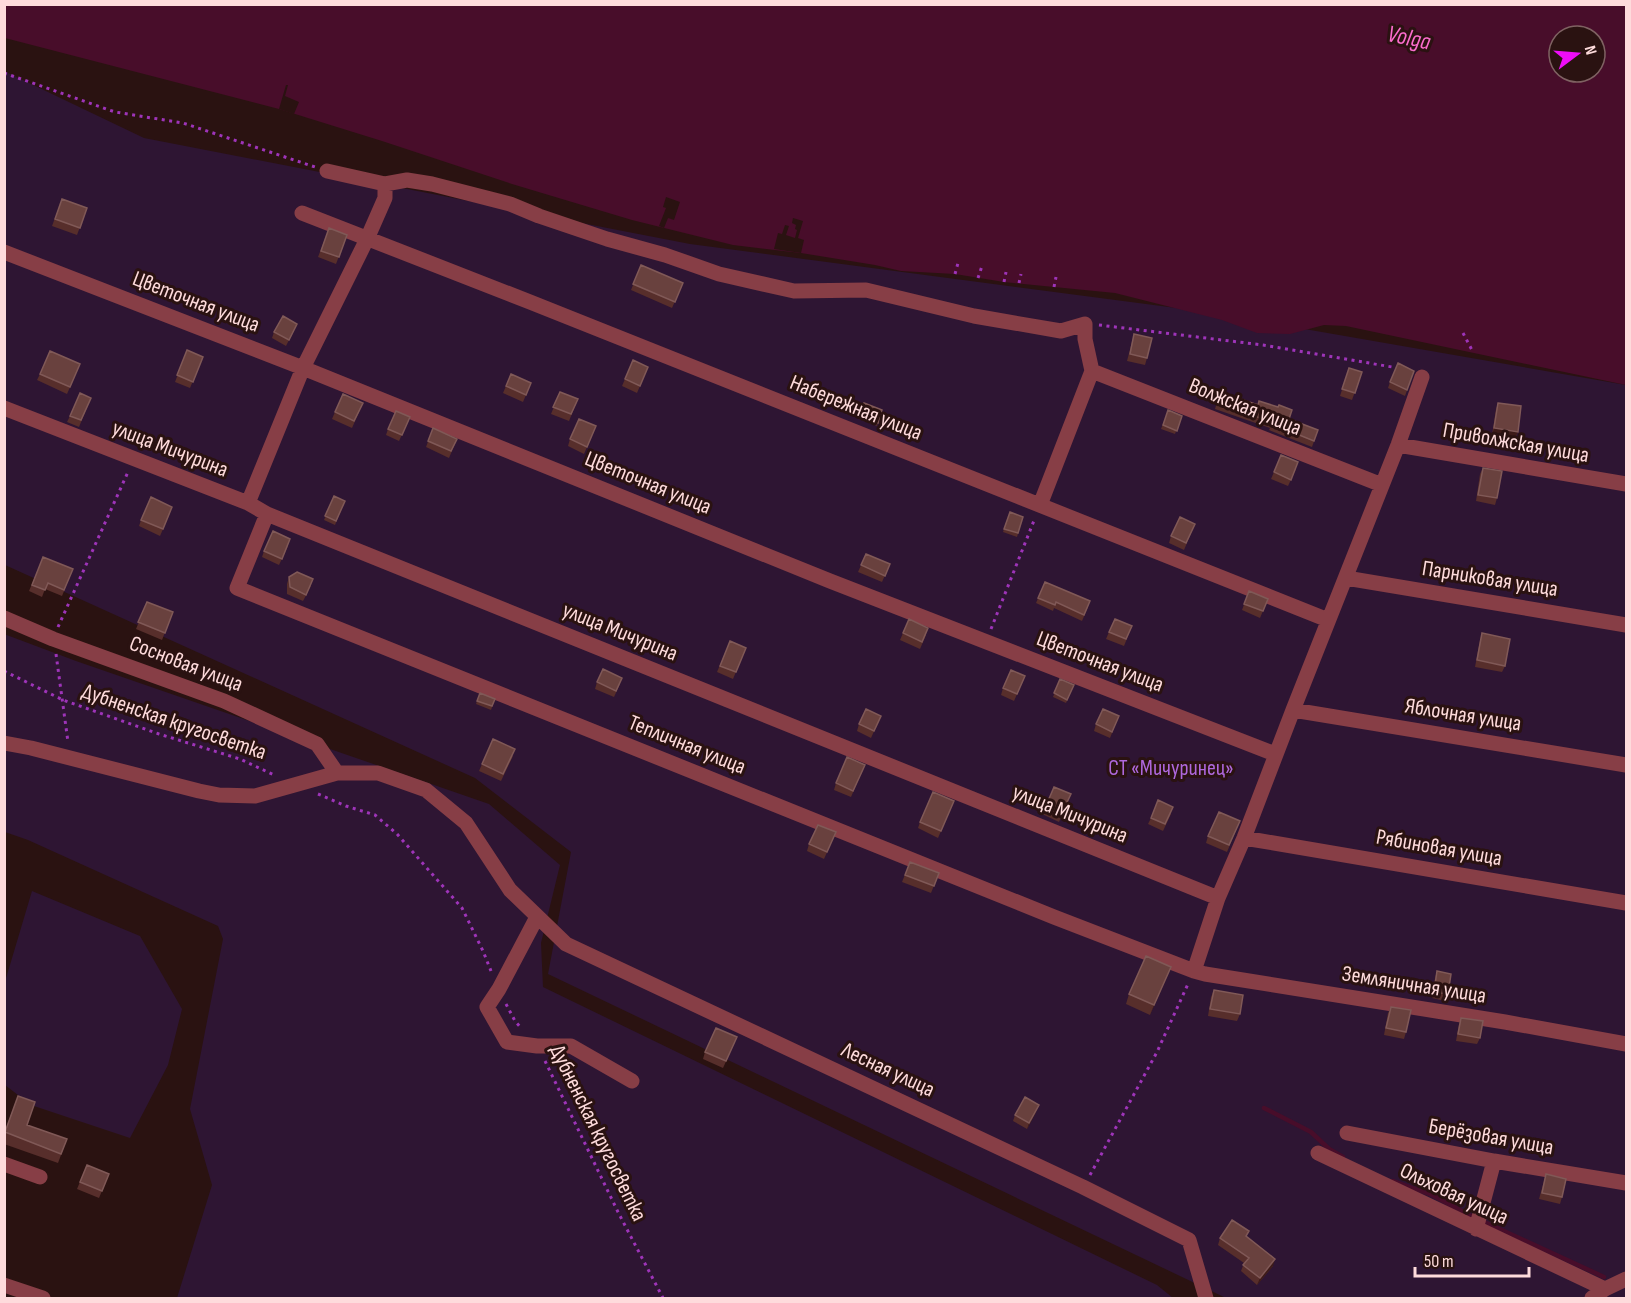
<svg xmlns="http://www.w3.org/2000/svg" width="1631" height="1303" font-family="'Sofia Sans Condensed',sans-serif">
<rect width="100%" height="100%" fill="#2a1211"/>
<!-- green -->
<path fill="#2e1533" d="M4 71 144 138 690 244 1207 312 1626 385V1298H1226L548 974 571 852 475 778 5 565Z
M4 634 76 661 489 804 560 865 541 943 543 987 1157 1285 1173 1298H177L212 1185 190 1109 223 939 218 926 28 840 5 832Z
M32 891 140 936 182 1009 168 1065 130 1138 31 1105 5 1085 4 985Z"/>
<!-- water -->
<path fill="#480d2a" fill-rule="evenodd" d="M4 5H1626V385L1346 326 1324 325 1290 334 1257 333 1222 320 1115 293 1004 282 955 274 901 271 875 265 801 253 733 245 632 220 512 184 382 141 279 109 5 38ZM1559 36H1595V72H1559Z"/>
<!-- pier -->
<path fill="#2a1211" d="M286 85H288L285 96 299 102 294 114 279 109Z
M666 197 680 202 674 220 668 218 664 228 659 226 666 208 663 207Z
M793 218 803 221 798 238 804 240 801 253 774 249 778 233 782 234 785 225 789 226 786 235 795 238 797 230 795 229 796 225 792 223Z"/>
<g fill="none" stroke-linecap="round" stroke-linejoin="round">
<!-- stream -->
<path stroke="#480d2a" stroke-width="4.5" d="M1264 1108 1311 1132 1329 1149 1343 1157
M1393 1181 1432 1195 1469 1215 1604 1277"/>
<!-- path -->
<path stroke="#9e34b9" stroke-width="3" stroke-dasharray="3 4.5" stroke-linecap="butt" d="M4 73 115 112 183 123 315 167
M955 274 958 263
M978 278 982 266
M1004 282 1006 272
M1019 283 1021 274
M1054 287 1056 277
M1099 325 1263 345 1398 368
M1463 333 1473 352
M58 627 128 472
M991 629 1035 518
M56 654 68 742
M4 671 63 700 159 734 240 759 274 775
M318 794 346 806 375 815 397 834 462 908 483 951 491 971
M506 1004 515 1021 522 1029
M545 1061 619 1214 663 1298
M1090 1175 1157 1052 1188 984"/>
<!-- minor -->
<path stroke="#873e46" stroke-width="15" d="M327 171 385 184 407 180 432 184 510 204 539 216 607 239 665 255 719 274 794 291 866 290 974 316 1061 331 1085 324V339L1092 371 1040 505
M302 213 530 302 1328 620
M4 252 303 368 830 581 1275 754
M1092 371 1382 485
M4 408 248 503 267 514 1218 898
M1398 445 1626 484
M248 503 303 368 367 239 385 198V184
M267 514 237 588 1054 917 1194 971 1205 974 1505 1022 1626 1044
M1346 578 1626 625
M4 618 53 639 224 701 317 744 337 773
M1293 710 1626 765
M4 743 31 748 199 791 219 795 255 796 337 773H378L426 790 466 823 510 890 566 944 1083 1187 1189 1240 1206 1298
M1244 838 1626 903
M537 917 499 989 487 1007 507 1042 537 1046H571L632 1081
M1194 971 1218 898 1244 838 1293 710 1398 445 1422 377
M1347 1133 1494 1161 1626 1183
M1318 1153 1605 1289
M4 1164 40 1177
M1476 1229 1494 1161
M4 1285 43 1298
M1592 1298 1605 1289 1626 1279"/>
</g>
<!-- wall -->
<path fill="#572e2b" d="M62 199 87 208 77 235 52 226Z
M329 228 347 235 336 264 318 257Z
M641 265 680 290 672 308 631 290Z
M297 324 286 346 272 338 274 332Z
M1134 334 1147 358 1145 365 1127 361Z
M187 350 203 357 190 388 175 382Z
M648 367 637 393 622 386 625 379Z
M1349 368 1362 372 1352 400 1340 396Z
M77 371 67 394 37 380 40 374Z
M1414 371 1405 396 1388 388 1390 382Z
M531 383 523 402 503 393 506 386Z
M560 392 578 399 569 421 551 414Z
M1220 392 1318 430 1312 447 1269 430 1270 428 1215 409Z
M91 398 79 427 67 422 70 416Z
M864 403 882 410 877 426 859 419Z
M1498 403 1518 432 1515 438 1492 435 1496 409Z
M360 410 352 428 332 419 335 412Z
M1168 410 1182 416 1175 434 1161 429Z
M407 424 399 441 386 435 388 429Z
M433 428 457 439 449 458 426 447Z
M593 433 584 454 568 446 570 439Z
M1483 468 1497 498 1495 505 1476 501 1480 474Z
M1296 469 1288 486 1271 479 1274 472Z
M334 496 345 501 335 525 324 520Z
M1010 512 1023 517 1017 537 1003 532Z
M170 513 160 536 139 526 141 520Z
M1192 531 1184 550 1169 543 1171 536Z
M288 546 279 565 262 557 264 551Z
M866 554 890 564 882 582 858 572Z
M43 557 73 569 62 596 45 589 42 597 29 591Z
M289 577 311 586 303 601 287 594V584Z
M1045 582 1088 607 1082 621 1054 608 1053 611 1036 603Z
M1249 591 1268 599 1260 618 1242 610Z
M147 602 173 612 162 640 136 629Z
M1132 626 1124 646 1106 639 1109 632Z
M903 633 926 635 920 649 900 640Z
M1482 633 1505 666 1502 672 1475 667 1480 640Z
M730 641 746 648 733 679 717 672Z
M1025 676 1014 701 1001 695 1003 688Z
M1060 679 1074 685 1066 703 1053 697Z
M597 682 620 684 614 697 595 689Z
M480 693 495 699 491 710 476 704Z
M881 716 871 738 857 731 859 724Z
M1119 716 1110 738 1094 731 1096 724Z
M513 756 501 781 479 771 482 764Z
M865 765 851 797 834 790 836 783Z
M1071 794 1059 822 1042 814 1045 808Z
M954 801 938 838 918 828 920 822Z
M1171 814 1163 831 1148 824 1151 818Z
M1237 828 1227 852 1206 843 1208 836Z
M833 839 824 859 807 851 809 844Z
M910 862 939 873 931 893 902 882Z
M1171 967 1150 1015 1126 1004 1129 994Z
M1437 971 1448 994 1445 1001 1432 998 1435 978Z
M1214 990 1240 1014 1237 1021 1208 1016 1211 997Z
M1391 1007 1406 1032 1404 1039 1384 1035 1388 1013Z
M1461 1018 1480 1038 1477 1044 1456 1041 1459 1024Z
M734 1044 723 1068 703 1059 705 1052Z
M18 1096 27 1125 67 1139 58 1163 4 1144V1133Z
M1036 1112 1027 1129 1013 1121 1015 1115Z
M87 1165 109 1174 99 1198 77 1189Z
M1546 1174 1562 1197 1560 1204 1539 1199Z
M1247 1237 1273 1266 1257 1285 1241 1271 1244 1263 1218 1245 1220 1238Z"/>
<!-- shaded-wall -->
<path fill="#3d1b19" d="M1494 428 1518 432 1515 438 1492 435Z
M1171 967 1167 977 1150 1015 1154 1005Z
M1039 1105 1036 1112 1027 1129 1029 1123Z
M1275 1259 1273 1266 1257 1285 1260 1278Z"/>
<!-- building -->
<path fill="#69413e" stroke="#805957" stroke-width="1.5" d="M62 199 87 208 80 228 55 219Z
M329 228 347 235 339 257 321 251Z
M641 265 683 283 675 302 633 284Z
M283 316 297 324 289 340 274 332Z
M1134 334 1152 338 1147 358 1130 354Z
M187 350 203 357 193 382 177 375Z
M50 351 80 364 70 387 40 374Z
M633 360 648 367 640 386 625 379Z
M1398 363 1414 371 1407 390 1390 382Z
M1349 368 1362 372 1355 393 1342 389Z
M511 374 531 383 526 395 506 386Z
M560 392 578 399 571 414 553 407Z
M1220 392 1258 405 1259 401 1278 407 1279 405 1292 410 1289 419 1318 430 1314 441 1272 424V422L1217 403Z
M80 393 91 398 81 420 70 416Z
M343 394 363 403 354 421 335 412Z
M864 403 882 410 878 423 860 416Z
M1498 403 1521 406 1518 432 1494 428Z
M1168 410 1182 416 1177 431 1163 425Z
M396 411 410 417 402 435 388 429Z
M579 419 596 426 587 447 570 439Z
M433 428 457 439 451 451 428 441Z
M1281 455 1298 462 1291 480 1274 472Z
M1483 468 1502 471 1497 498 1478 495Z
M334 496 345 501 336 521 325 516Z
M151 497 172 507 163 529 141 520Z
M1010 512 1023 517 1018 533 1004 529Z
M1180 517 1195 524 1186 543 1171 536Z
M273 531 290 539 282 559 264 551Z
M866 554 890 564 885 576 861 565Z
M43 557 73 569 64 590 48 583 45 590 32 585Z
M297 572 313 579 306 595 290 587 289 577Z
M1045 582 1090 601 1084 615 1056 602 1055 605 1038 598Z
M1249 591 1268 599 1263 611 1244 604Z
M147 602 173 612 165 633 138 622Z
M909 619 928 628 922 642 903 633Z
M1115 619 1132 626 1126 639 1109 632Z
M1482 633 1510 639 1505 666 1477 660Z
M730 641 746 648 736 672 720 666Z
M603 669 622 678 616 691 597 682Z
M1011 670 1025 676 1017 694 1003 688Z
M1060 679 1074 685 1067 700 1054 693Z
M480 693 495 699 492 706 477 701Z
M866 709 881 716 874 731 859 724Z
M1103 709 1119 716 1112 732 1096 724Z
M493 739 515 749 503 774 482 764Z
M847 757 865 765 853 791 836 783Z
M1054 787 1071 794 1061 815 1045 808Z
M933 792 954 801 941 831 920 822Z
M1158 800 1173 807 1165 824 1151 818Z
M1219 812 1240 821 1229 845 1208 836Z
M818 825 836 832 827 852 809 844Z
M910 862 939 873 934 886 905 875Z
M1146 956 1171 967 1154 1005 1129 994Z
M1437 971 1451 974 1448 994 1434 992Z
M1214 990 1243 995 1240 1014 1210 1009Z
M1391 1007 1411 1010 1406 1032 1386 1028Z
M1461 1018 1483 1021 1480 1038 1458 1034Z
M716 1028 737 1037 726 1061 705 1052Z
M18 1096 35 1102 27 1125 67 1139 61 1154 5 1132Z
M1025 1097 1039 1105 1029 1123 1015 1115Z
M87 1165 109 1174 102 1191 80 1182Z
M1546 1174 1566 1179 1562 1197 1542 1193Z
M1232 1220 1249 1231 1246 1236 1275 1259 1260 1278 1243 1265 1249 1258 1220 1238Z"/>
<g text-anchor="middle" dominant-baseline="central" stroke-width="6" stroke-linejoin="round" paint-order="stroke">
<!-- street labels -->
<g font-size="22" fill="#fedbdc" stroke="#2a1211">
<text transform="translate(196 302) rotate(21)">Цветочная улица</text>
<text transform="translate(1245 407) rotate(22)">Волжская улица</text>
<text transform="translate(856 408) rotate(22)">Набережная улица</text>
<text transform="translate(1516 443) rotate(10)">Приволжская улица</text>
<text transform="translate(170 449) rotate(21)">улица Мичурина</text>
<text transform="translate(648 483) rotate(22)">Цветочная улица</text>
<text transform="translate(1490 579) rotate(9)">Парниковая улица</text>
<text transform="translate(620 632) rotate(22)">улица Мичурина</text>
<text transform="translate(1100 662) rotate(21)">Цветочная улица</text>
<text transform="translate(186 664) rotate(21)">Сосновая улица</text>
<text transform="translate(1463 715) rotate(9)">Яблочная улица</text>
<text transform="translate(174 722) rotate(19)">Дубненская кругосветка</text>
<text transform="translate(687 745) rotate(22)">Тепличная улица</text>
<text transform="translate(1070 814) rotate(22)">улица Мичурина</text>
<text transform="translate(1439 848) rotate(10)">Рябиновая улица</text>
<text transform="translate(1414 985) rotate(9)">Земляничная улица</text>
<text transform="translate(888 1070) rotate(25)">Лесная улица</text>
<text transform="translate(598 1133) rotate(64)">Дубненская кругосветка</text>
<text transform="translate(1491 1137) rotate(10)">Берёзовая улица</text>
<text transform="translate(1454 1194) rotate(25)">Ольховая улица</text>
</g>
<!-- park labels -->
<g font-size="22" fill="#af68dd" stroke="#2a1211">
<text x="1171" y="768">СТ «Мичуринец»</text>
</g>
<!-- water labels -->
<g font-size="24" font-style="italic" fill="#fb6ccd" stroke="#2a1211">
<text transform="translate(1409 38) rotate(12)">Volga</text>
</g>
</g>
<!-- border -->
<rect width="1631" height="1303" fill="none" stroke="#fedbdc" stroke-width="12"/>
<!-- north arrow -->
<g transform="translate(1577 54) rotate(74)"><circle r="28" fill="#2a1211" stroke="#7f6262" stroke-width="1.5"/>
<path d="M0-4.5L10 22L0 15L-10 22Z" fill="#ee0df8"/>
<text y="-9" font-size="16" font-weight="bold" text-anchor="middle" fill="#fedbdc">N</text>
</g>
<!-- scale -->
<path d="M1415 1267v9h114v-9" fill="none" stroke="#fedbdc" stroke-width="3"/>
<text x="1424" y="1267" font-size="18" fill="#fedbdc" stroke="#2a1211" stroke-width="4.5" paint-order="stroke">50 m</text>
</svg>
